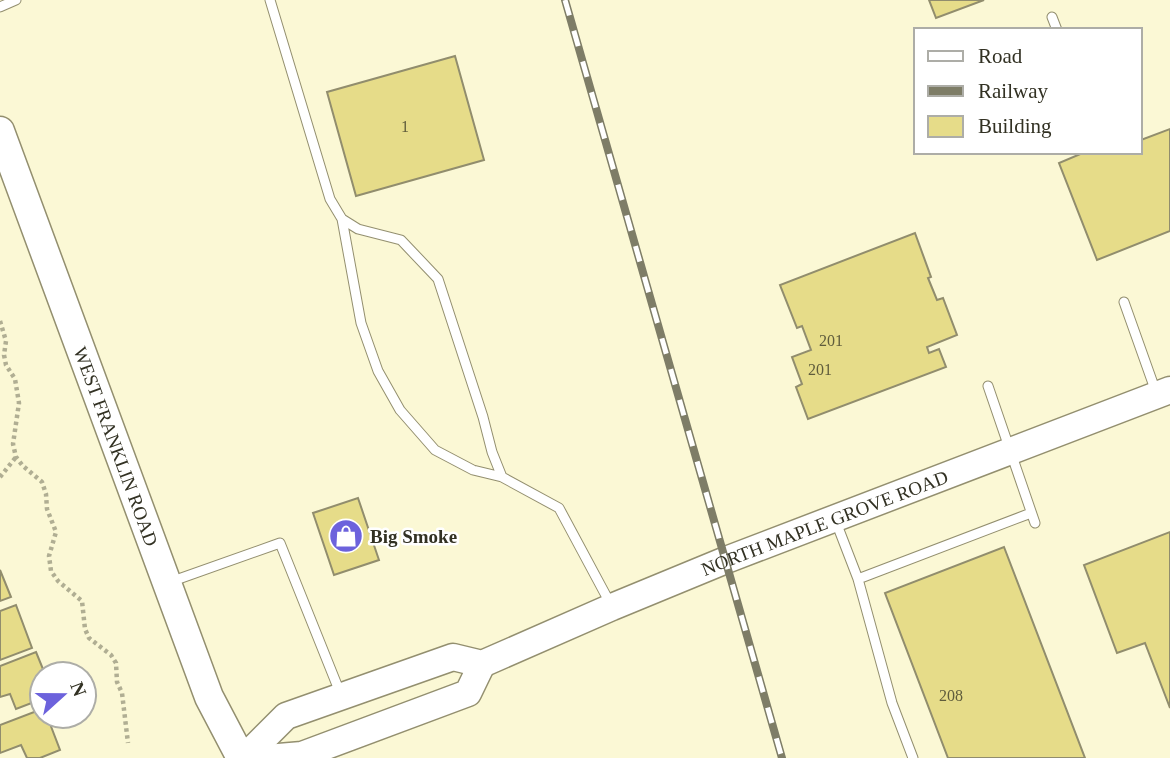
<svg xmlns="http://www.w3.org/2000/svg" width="1170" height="758" font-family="'Times New Roman',serif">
<rect width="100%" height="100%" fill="#fbf8d5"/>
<!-- building -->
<path fill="#e6dc89" stroke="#918d6d" stroke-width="2" d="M929 0H984L936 18Z
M455 56 484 160 356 196 327 92Z
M1170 129V231L1097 260 1059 163 1085 152H1140V138L1141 140Z
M915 233 931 277 928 278 937 300 943 298 957 335 927 347 929 353 939 349 946 367 808 419 796 387 802 384 792 357 811 350 802 326 797 328 780 285Z
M358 498 379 560 334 575 313 513Z
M1170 532V708L1145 643 1117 653 1084 565Z
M1004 547 1085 758H948L885 593Z
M0 570 11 597 0 601Z
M16 605 32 648 0 660V611Z
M36 652 45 674H42V699L16 709 10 694 0 697V666Z
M42 709V716H47L60 750 40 758H27L21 745 0 753V725Z"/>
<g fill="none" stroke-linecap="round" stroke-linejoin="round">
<!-- service casing -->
<g stroke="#938f6f" stroke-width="11">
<path id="service" d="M270 0 330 199 342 219 358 229 401 240 438 279 483 417 492 452 502 477 559 508 610 603
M0 7 16 0
M1052 17 1057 30
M342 219 361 323 378 371 400 410 435 450 473 470 502 477
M1124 302 1156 392
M988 386 1035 523
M836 522 858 579
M170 582 280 543 341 695
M913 758 892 703 858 579 1031 513"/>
</g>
<!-- secondary casing -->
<g stroke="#938f6f" stroke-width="29">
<g id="secondary">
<path id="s1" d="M244 758 286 716 453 657 482 664 612 607 726 560 1170 390"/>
<path d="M267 758 302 755 468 693 482 664"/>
</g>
</g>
<!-- primary casing -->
<g stroke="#938f6f" stroke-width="31">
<g id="primary">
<path id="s2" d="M0 131 209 697 241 758"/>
</g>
</g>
<!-- path -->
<path stroke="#b0ae93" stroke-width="4.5" stroke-dasharray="3.5 3.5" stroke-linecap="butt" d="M0 321 6 341 4 355 6 365 15 379 19 403 13 444 16 457 23 466 42 482 46 494 47 509 56 532 49 556 51 571 58 581 82 601 85 629 89 638 111 655 116 663 117 682 122 693 128 743
M0 477 16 457"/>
<!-- service -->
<use href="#service" stroke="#fff" stroke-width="9"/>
<!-- secondary -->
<use href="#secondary" stroke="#fff" stroke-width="26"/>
<!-- primary -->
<use href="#primary" stroke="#fff" stroke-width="28"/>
<!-- rail casing -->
<g stroke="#7e7d67" stroke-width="8">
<path id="rail" d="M565 0 782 758"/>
</g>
<!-- rail -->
<use href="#rail" stroke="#fff" stroke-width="5" stroke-dasharray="16" stroke-linecap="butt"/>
</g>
<!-- icons -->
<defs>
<g id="shop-disc" transform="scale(1.75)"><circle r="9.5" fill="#6c62dc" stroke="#fff"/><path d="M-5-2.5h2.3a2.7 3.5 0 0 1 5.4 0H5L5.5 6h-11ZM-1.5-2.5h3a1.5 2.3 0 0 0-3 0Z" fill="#fff"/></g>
</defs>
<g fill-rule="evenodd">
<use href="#shop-disc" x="346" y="536"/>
</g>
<g text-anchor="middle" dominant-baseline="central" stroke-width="5" stroke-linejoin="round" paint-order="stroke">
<!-- number labels -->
<g font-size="16" fill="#5f5c3c">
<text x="405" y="126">1</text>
<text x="831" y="340">201</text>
<text x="820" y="369">201</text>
<text x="951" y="695">208</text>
</g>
<!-- street labels -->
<g font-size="19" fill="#323123" stroke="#fff">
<text stroke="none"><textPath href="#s2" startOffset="336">WEST FRANKLIN ROAD</textPath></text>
<text stroke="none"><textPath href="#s1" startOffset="637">NORTH MAPLE GROVE ROAD</textPath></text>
</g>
<!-- poi labels -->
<g font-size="19" font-weight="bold" fill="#323123" stroke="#fff" text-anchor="start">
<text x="370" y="536">Big Smoke</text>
</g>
</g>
<!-- legend -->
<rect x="914" y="28" width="228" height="126" fill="#ffffff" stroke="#adada7" stroke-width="2"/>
<rect x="928" y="51" width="35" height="10" fill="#ffffff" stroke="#adada7" stroke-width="2"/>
<text x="978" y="63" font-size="21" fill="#323123">Road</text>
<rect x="928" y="86" width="35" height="10" fill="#7e7d67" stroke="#adada7" stroke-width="2"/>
<text x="978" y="98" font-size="21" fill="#323123">Railway</text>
<rect x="928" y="116" width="35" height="21" fill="#e6dc89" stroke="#adada7" stroke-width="2"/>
<text x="978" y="133" font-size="21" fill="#323123">Building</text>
<!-- north arrow -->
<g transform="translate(63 695) rotate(69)"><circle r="33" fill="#ffffff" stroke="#adada7" stroke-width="2"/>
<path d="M0-5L12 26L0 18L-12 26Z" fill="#6c62dc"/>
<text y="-10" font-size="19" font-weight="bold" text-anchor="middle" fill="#323123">N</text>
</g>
</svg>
